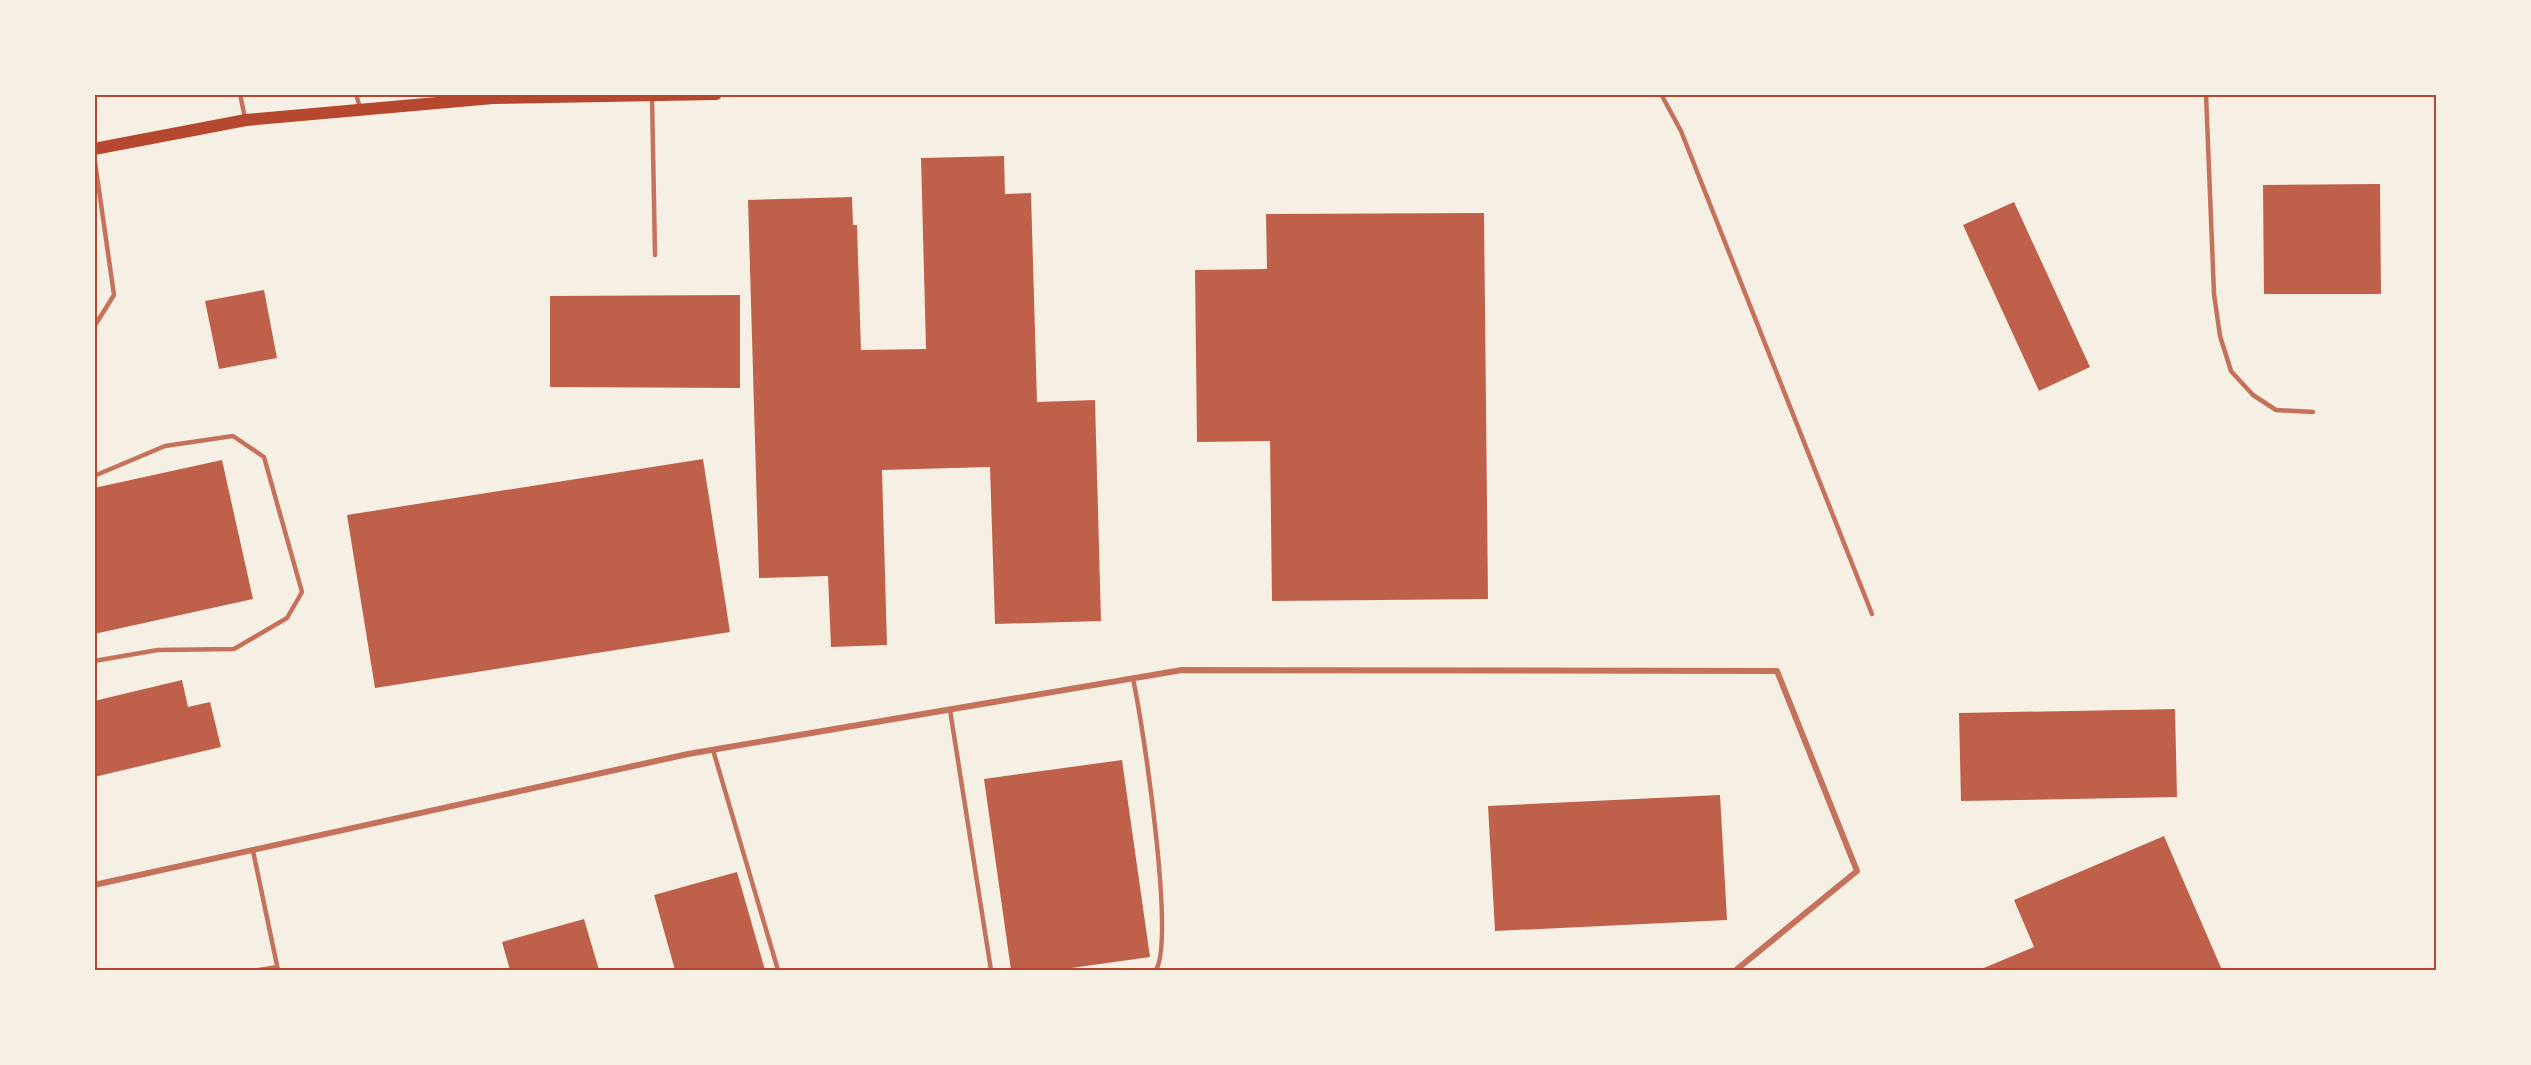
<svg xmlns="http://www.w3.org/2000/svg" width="2531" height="1065" font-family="'Nunito Sans',sans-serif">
<rect width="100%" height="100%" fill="#f6efe4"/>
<!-- building -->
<path fill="#bf614a" d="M1004 156 1005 194 1031 193 1037 402 1095 400 1101 621 995 624 990 467 882 470 887 645 831 647 828 576 759 578 748 200 852 197 853 225H857L861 350 926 349 921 158Z
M2380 184 2381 294H2264L2263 185Z
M2014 202 2090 367 2039 391 1963 225Z
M1484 213 1488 599 1272 601 1270 441 1197 442 1195 270 1267 269 1266 214Z
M264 290 277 358 219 369 205 301Z
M740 295V388L550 387V296Z
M703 459 730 632 375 688 347 515Z
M222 460 253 599 94 634V488Z
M182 680 188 707 210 702 221 747 94 777V701Z
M2175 709 2177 797 1961 801 1959 713Z
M1122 760 1150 957 1057 970H1011L984 779Z
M1720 795 1727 920 1495 931 1488 806Z
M2164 836 2222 970H1979L2034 947 2014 900Z
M737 872 765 970H675L654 895Z
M584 919 599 970H510L502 942Z"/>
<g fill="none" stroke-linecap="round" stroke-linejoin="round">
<!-- service -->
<path stroke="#c5725c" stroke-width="4.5" d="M240 94 245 118
M356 94 360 108
M1661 94 1681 131 1872 614
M2206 94 2214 294 2220 336 2231 371 2253 395 2276 410 2313 412
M652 96 655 255
M94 155 114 295 94 327
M94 476 165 446 233 436 264 457 302 592 287 618 234 649 158 650 94 661
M1133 679C1143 724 1175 938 1156 970
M950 710 991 970
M713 750 778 970
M253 851 278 970
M259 970 277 967"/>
<!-- minor -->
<path stroke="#c5725c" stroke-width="6" d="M94 885 688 754 1182 670 1777 671 1857 871 1736 970"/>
<!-- secondary -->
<path stroke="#b5482f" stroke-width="12" d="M94 149 246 120 493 98 716 94"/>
</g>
<!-- border -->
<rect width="2531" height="1065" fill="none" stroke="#f6efe4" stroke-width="192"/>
<rect x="96" y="96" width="2339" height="873" fill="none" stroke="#b5482f" stroke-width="2"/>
</svg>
